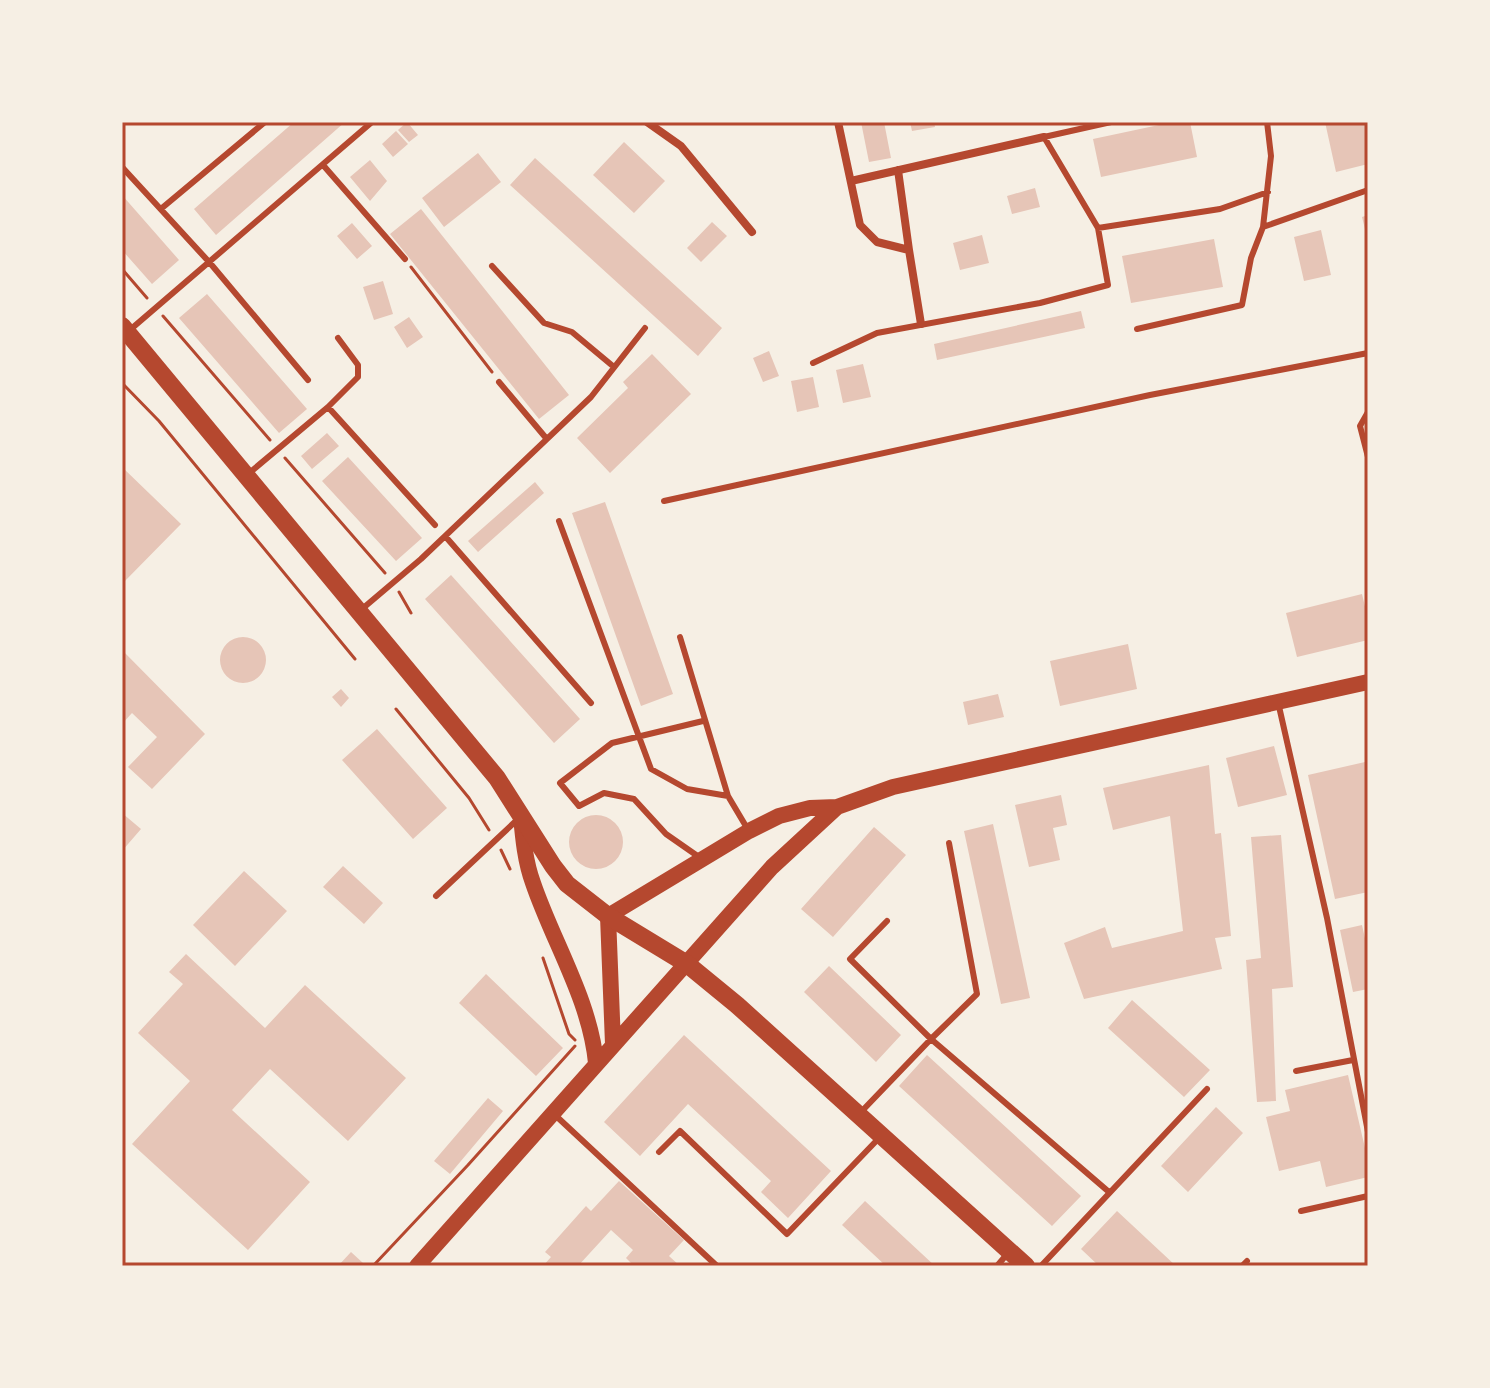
<svg xmlns="http://www.w3.org/2000/svg" width="1490" height="1388" font-family="'Alegreya Sans',sans-serif">
<rect width="100%" height="100%" fill="#f6efe4"/>
<!-- building -->
<path fill="#e6c5b7" d="M294 122H345L216 235 194 209Z
M407 122 418 135 409 142 398 130Z
M861 122H884L891 158 869 162Z
M910 122H934L935 127 912 131Z
M1173 122H1190L1197 157 1101 177 1093 139Z
M1325 122H1368V164L1336 172Z
M396 131 408 144 393 157 382 144Z
M624 142 665 181 634 213 593 175Z
M478 153 501 182 444 227 422 198Z
M535 158 722 328 698 356 510 185Z
M370 160 387 181 370 201 350 177Z
M1035 188 1040 207 1012 214 1007 196Z
M122 195 179 260 152 284 122 250Z
M421 209 569 395 539 419 390 234Z
M1368 215V237H1367L1362 217Z
M712 222 727 236 701 262 687 248Z
M352 223 372 246 357 259 337 236Z
M1321 230 1331 275 1304 281 1294 237Z
M982 235 989 263 960 270 953 243Z
M1214 239 1223 287 1131 303 1122 256Z
M383 281 393 314 374 320 363 287Z
M207 294 307 409 279 433 179 318Z
M1081 311 1085 328 937 360 934 344Z
M409 317 423 337 407 348 394 327Z
M769 351 779 376 763 382 753 358Z
M652 354 691 394 610 473 577 438 628 388 623 382Z
M863 364 871 397 843 403 836 370Z
M813 377 819 407 797 412 791 381Z
M327 433 339 446 312 469 301 456Z
M348 457 422 538 396 561 322 481Z
M122 467 181 524 122 584Z
M535 482 544 493 478 552 468 541Z
M605 502 673 694 641 706 572 513Z
M451 575 580 719 554 743 425 599Z
M1362 594 1368 619V640L1297 657 1286 613Z
M220 660a23 23 0 1 1 46 0a23 23 0 1 1-46 0Z
M1128 644 1137 689 1060 706 1050 661Z
M122 650 205 734 152 789 128 767 157 737 132 713 122 724Z
M341 689 349 698 341 707 332 697Z
M998 694 1004 717 968 725 963 702Z
M377 729 447 808 413 839 342 760Z
M1274 746 1287 795 1238 807 1226 758Z
M1365 762 1368 777V892L1335 899 1308 775Z
M1209 765 1215 834 1221 833 1231 936 1215 938 1222 969 1084 999 1064 943 1105 927 1112 948 1183 931 1170 816 1113 830 1103 788Z
M1061 795 1067 825 1053 828 1060 860 1029 867 1015 805Z
M122 813 141 829 122 851Z
M569 842a27 27 0 1 1 54 0a27 27 0 1 1-54 0Z
M993 824 1030 998 1001 1004 964 831Z
M874 827 906 855 833 937 801 909Z
M1281 835 1293 987 1272 989 1276 1101 1257 1102 1246 960 1261 958 1251 837Z
M343 866 383 903 364 924 323 887Z
M244 871 287 911 235 966 193 925Z
M1362 925 1368 952V989L1353 992 1340 930Z
M186 954 265 1028 305 985 406 1078 348 1141 270 1069 232 1110 310 1182 248 1250 132 1144 190 1081 138 1033 183 984 169 972Z
M829 966 901 1035 876 1062 804 992Z
M486 974 563 1048 536 1076 459 1003Z
M1132 1000 1210 1070 1184 1097 1108 1028Z
M684 1035 831 1171 788 1218 761 1192 771 1181 688 1104 640 1156 604 1122Z
M927 1055 1081 1196 1052 1226 899 1086Z
M1348 1075 1368 1161V1177L1326 1187 1320 1161 1279 1171 1266 1117 1290 1111 1285 1090Z
M488 1098 503 1111 450 1174 434 1161Z
M1216 1107 1243 1133 1188 1192 1161 1166Z
M619 1181 684 1240 669 1256 680 1266H634L626 1258 633 1250 611 1230 578 1266H543L551 1257 545 1252 586 1206 591 1211Z
M865 1201 935 1266H886L842 1225Z
M1117 1211 1176 1266H1099L1081 1249Z
M351 1252 363 1263 360 1266H338Z"/>
<g fill="none" stroke-linecap="round" stroke-linejoin="round">
<!-- path -->
<path stroke="#b5482f" stroke-width="3" d="M411 267 492 372
M122 269 147 298
M163 316 270 440
M122 383 159 421 355 659
M285 458 385 573
M399 592 411 613
M396 709 469 798 489 830
M501 850 510 869
M543 958 569 1034 575 1040
M373 1266 468 1165 575 1046"/>
<!-- service -->
<path stroke="#b5482f" stroke-width="6" d="M323 165 405 259
M122 167 210 263 308 380
M162 208 265 122
M1263 227 1271 156 1267 122
M1098 228 1220 209 1268 192
M492 266 544 323 572 332 614 367
M131 329 372 122
M1137 329 1242 305 1251 258 1263 227 1368 190
M813 363 877 333 1040 303 1108 285 1098 228 1044 137 1111 122
M499 382 546 438
M328 407 435 525
M1368 412 1360 426 1368 457
M248 474 328 407 358 377V365L338 338
M664 501 1150 395 1368 353
M559 521 651 769 687 789 728 796
M445 536 591 703
M362 609 421 559 591 397 645 328
M680 637 728 796 747 828
M1278 702 1327 918 1368 1132
M699 857 666 834 634 799 604 793 579 806 560 783 612 743 703 721
M436 896 518 819
M887 921 850 959 931 1039 977 994 949 843
M1296 1071 1353 1060
M861 1112 931 1039 1109 1192
M555 1115 717 1266
M659 1152 680 1131 787 1234 880 1137
M1301 1211 1368 1196
M997 1266 1008 1253
M1041 1266 1207 1089
M1242 1266 1247 1261"/>
<!-- minor -->
<path stroke="#b5482f" stroke-width="8" d="M647 122 681 146 752 232
M838 122 860 225 877 242 909 250 921 324
M898 170 909 250
M851 181 1044 137"/>
<!-- secondary -->
<path stroke="#b5482f" stroke-width="16" d="M521 816C523 838 525 861 533 883 553 942 590 1000 596 1063
M613 1044 608 916 749 831 779 816 810 808 837 807
M417 1266 772 867 837 807 893 787 1368 682"/>
<!-- primary -->
<path stroke="#b5482f" stroke-width="18" d="M122 326 497 778 553 866 567 884 608 916 687 964 737 1005 1026 1266"/>
</g>
<!-- border -->
<rect width="1490" height="1388" fill="none" stroke="#f6efe4" stroke-width="248"/>
<rect x="124" y="124" width="1242" height="1140" fill="none" stroke="#b5482f" stroke-width="3"/>
</svg>
